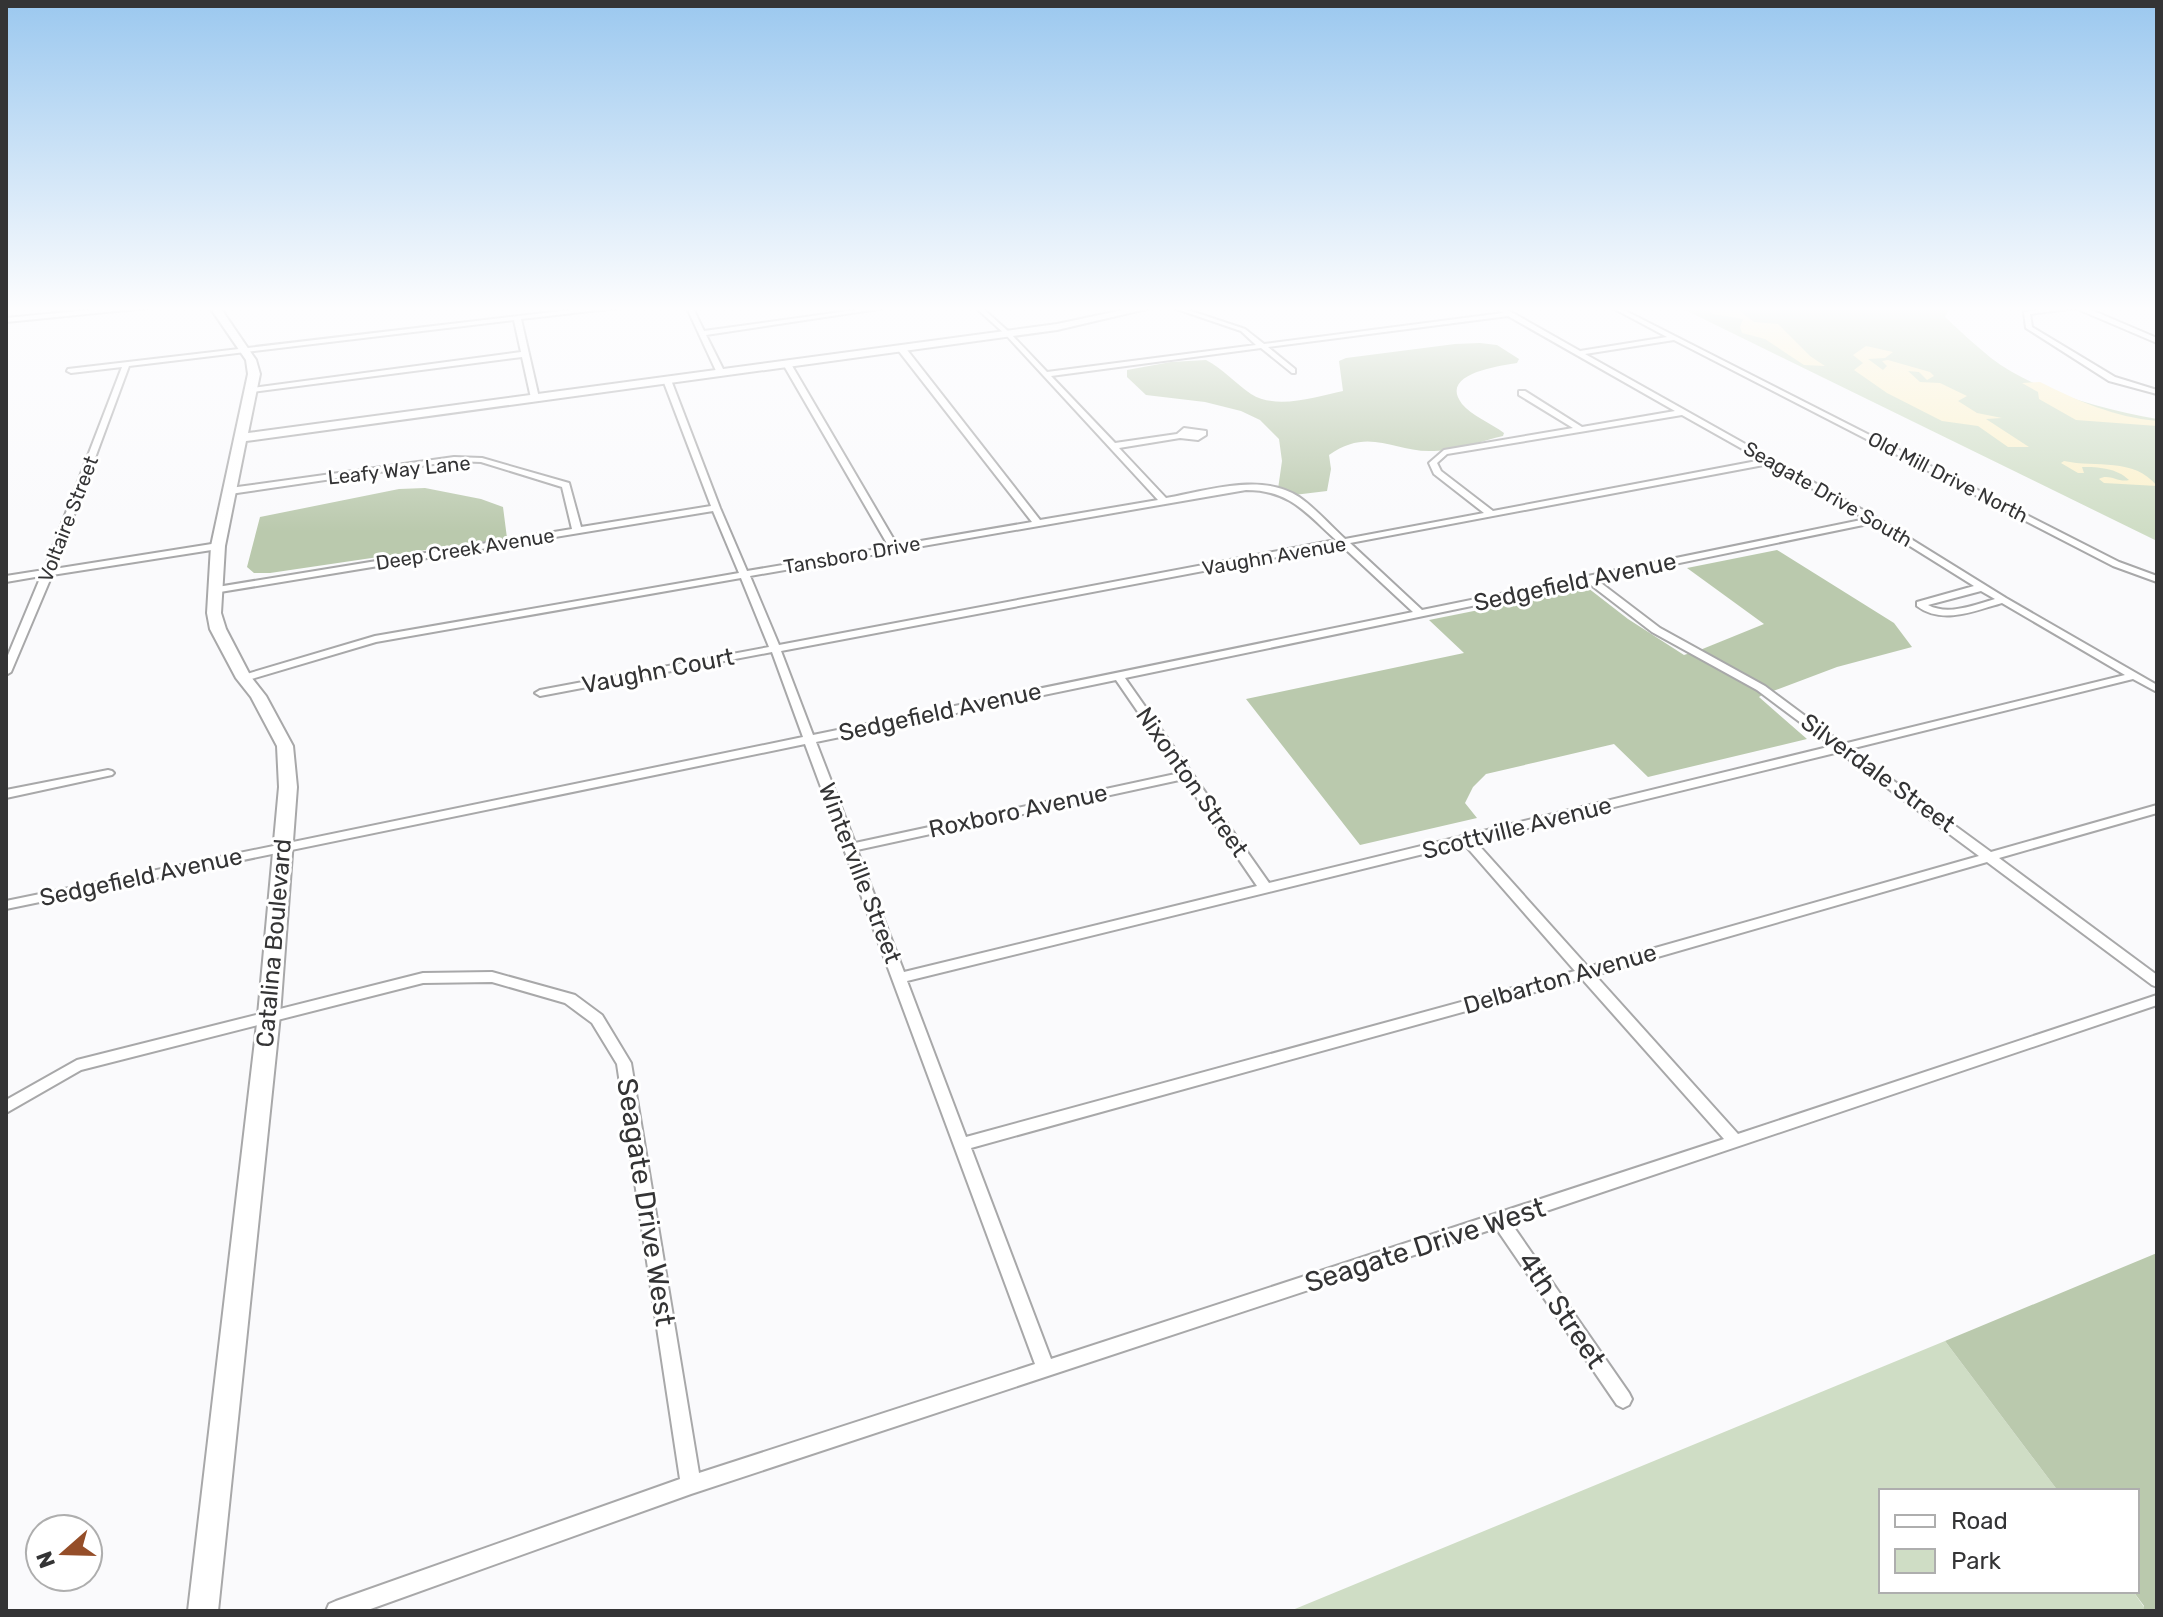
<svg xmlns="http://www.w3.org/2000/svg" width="2163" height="1617" font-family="Rubik,sans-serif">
<rect width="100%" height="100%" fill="#fafafc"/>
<!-- green -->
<path fill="#cfddc5" d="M1677 306H1951L1945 317C1960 331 1975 345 1991 358 2034 391 2104 410 2157 419V541Z
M1945 1341 2058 1491H1881V1591H2133L2144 1607 2143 1611H1290Z"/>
<!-- forest -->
<path fill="#bac9ad" d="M1480 343 1497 345 1519 359 1517 363C1501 366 1438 373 1462 404 1471 415 1492 424 1504 433L1503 436C1481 441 1456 451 1434 451 1394 453 1370 426 1329 455L1331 469 1327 491 1294 495 1278 489 1282 461 1279 439 1260 420 1241 411 1205 402 1146 395 1127 377V370L1171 362 1206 360C1223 369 1235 383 1251 394 1276 410 1316 397 1343 391L1339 361 1346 358 1455 344Z
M425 488 481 499 503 507 507 538 270 573H254L247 567 260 517 399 489Z
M1777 550 1894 623 1912 647 1837 667 1773 691 1700 650 1764 624 1687 568Z
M1588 588 1628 619 1684 655 1690 653 1756 690 1762 695 1759 697 1807 739 1648 777 1614 744 1486 774 1473 787 1465 803 1477 818 1360 845 1246 699 1464 653 1429 620Z
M2157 1253V1611H2143L2144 1606 2133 1591H2137V1491H2058L1945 1341Z"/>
<!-- sand -->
<path fill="#fbf1cb" d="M1702 306H1733L1754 322 1778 324 1810 356 1825 366 1804 365 1765 339 1742 333 1740 327 1743 319 1713 314Z
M1866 346 1893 352 1885 358 1868 359 1883 370 1887 366 1882 361 1888 360 1930 372 1934 376 1927 380 1919 372 1908 371 1920 382 1940 383 1967 396 1958 401 1977 413 2002 418 1986 419 2029 447H2008L1978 426 1942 421 1887 393 1854 370 1863 363 1853 355Z
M2040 382C2078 401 2114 417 2157 421V426L2076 420 2039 399 2038 392 2022 383Z
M2064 461C2096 468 2134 457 2157 486L2104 483 2099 479C2109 473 2118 483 2129 480 2117 468 2098 467 2082 467L2084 473H2078L2061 463Z"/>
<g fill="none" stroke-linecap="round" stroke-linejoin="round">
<!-- street casing -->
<g stroke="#a8a8a9" stroke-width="4">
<path id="street" d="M131 306H150L147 308 6 322V318Z
M604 306H620L617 308 521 319 539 398 535 400 531 398 522 357 252 392 248 390 252 388 521 352 514 320 129 366 54 569 218 543 223 546 218 549 52 575 11 672 6 675V660L41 576 6 582V576L44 570 122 367 71 373 67 371 68 369Z
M686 306H692L704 331 884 306H898L706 335 725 373 721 375 717 373Z
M974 306H980L1010 333 1047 372 1256 345 1241 331 1168 306H1176L1245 329 1264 344 1503 313 1492 306H1499L1513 313 1580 351 1667 337 1609 306H1616L2119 562 2157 576V582L2113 566 1674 340 1585 354 1877 518 2006 598 2157 685V692L2133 679 1850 749 1991 852 2157 805V813L1999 858 2157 975V987L2152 985 1987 862 1595 975 1738 1134 2157 995V1005L1511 1223 1629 1393 1632 1399 1629 1405 1623 1408 1617 1405 1496 1228 691 1494 365 1611H326L329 1604 336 1601 680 1479 617 1064 592 1023 565 1003 492 982 423 983 81 1070 6 1113V1100L77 1060 423 973 492 972 575 995 602 1015 631 1063 699 1473 1035 1364 805 744 6 909V901L803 737 772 652 540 696 535 693 540 690 769 647 741 578 376 642 248 680H240L239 678 240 676 375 636 739 573 713 511 214 593 211 592V588L572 529 562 487 481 462 454 461 230 494 226 491 230 488 454 457 482 458 569 483 581 527 711 506 663 380 667 378 671 380 720 508 747 571 889 547 783 364 787 362 791 364 897 545 1032 522 898 350 897 348 901 346H904L1040 520 1158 500 1006 335ZM1508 316 1675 411 1582 427 1525 391H1519V395L1573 428 1444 450 1429 463 1434 474 1484 513 1345 539C1330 525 1315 508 1299 497 1262 472 1207 491 1166 498L1119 448 1180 438 1198 440 1206 435V431L1184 428 1177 434 1115 443 1051 376 1261 348 1292 373H1295V369L1268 347ZM1682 415 1762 460 1493 511 1441 471 1437 463 1447 454ZM1769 464 1866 519 1422 610 1350 543ZM1246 490C1290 490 1306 513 1336 540L779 645 750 576ZM1873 523 1974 586 1917 602V606C1942 625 1974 611 2002 603L2125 675 1843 744 1765 686 1660 628 1597 580ZM1341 545 1413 612 813 735 781 651ZM1587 582 1652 632 1757 690 1832 746 1269 883 1125 678ZM1981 591 1995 599C1974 605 1948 616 1928 605ZM1116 680 1180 773 855 843 816 742ZM1839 752 1979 856 1588 967 1475 841ZM1184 779 1257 886 904 972 857 850ZM1464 844 1575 971 966 1137 907 981ZM1582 979 1724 1139 1051 1359 971 1148Z
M2063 306H2082L2157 338V343L2075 308 2030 314 2032 327 2115 377 2157 390V394L2109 381 2026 328 2024 312Z
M108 770 112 771 114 773 112 775 6 798V790Z"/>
</g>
<!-- secondary casing -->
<g stroke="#a8a8a9" stroke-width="4">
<path id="secondary" d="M209 306H219L256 360 260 374 248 433 1057 324 1142 306H1159L1057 330 246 441 225 546 221 613 226 629 251 677 266 696 293 746 297 787 280 1015 218 1611H188L258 1015 279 787 277 746 251 697 236 678 210 629 207 613 211 546 248 374 246 360Z"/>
</g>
<!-- street -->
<use href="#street" fill="#fff" fill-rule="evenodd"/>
<!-- secondary -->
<use href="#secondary" fill="#fff" fill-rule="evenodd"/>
</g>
<!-- sky -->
<linearGradient id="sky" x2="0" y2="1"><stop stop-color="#9bc8ef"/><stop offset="0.58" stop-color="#fdfdfe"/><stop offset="1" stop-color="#fdfdfe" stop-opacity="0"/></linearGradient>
<rect width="2163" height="532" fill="url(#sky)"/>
<g text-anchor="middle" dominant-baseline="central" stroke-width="6" stroke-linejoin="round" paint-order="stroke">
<!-- far-street labels -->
<g font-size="20" fill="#343435" stroke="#fff">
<text transform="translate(399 470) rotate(-6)">Leafy Way Lane</text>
<text transform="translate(1948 477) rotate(27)">Old Mill Drive North</text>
<text transform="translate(1828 494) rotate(30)">Seagate Drive South</text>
<text transform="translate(68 519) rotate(-69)">Voltaire Street</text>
<text transform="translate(465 549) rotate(-9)">Deep Creek Avenue</text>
<text transform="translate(852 555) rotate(-10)">Tansboro Drive</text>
<text transform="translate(1274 556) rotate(-10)">Vaughn Avenue</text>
</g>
<!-- street labels -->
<g font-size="24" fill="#343435" stroke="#fff">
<text transform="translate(1575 582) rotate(-12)">Sedgefield Avenue</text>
<text transform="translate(658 671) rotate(-11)">Vaughn Court</text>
<text transform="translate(940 712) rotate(-12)">Sedgefield Avenue</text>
<text transform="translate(1878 773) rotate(36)">Silverdale Street</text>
<text transform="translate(1192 782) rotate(55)">Nixonton Street</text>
<text transform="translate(1018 811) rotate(-12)">Roxboro Avenue</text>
<text transform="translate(1517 828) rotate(-14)">Scottville Avenue</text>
<text transform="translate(860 873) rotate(69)">Winterville Street</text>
<text transform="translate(141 877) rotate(-12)">Sedgefield Avenue</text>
<text transform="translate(274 943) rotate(-85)">Catalina Boulevard</text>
<text transform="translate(1560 979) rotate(-16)">Delbarton Avenue</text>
</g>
<!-- near-street labels -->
<g font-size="28" fill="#343435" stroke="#fff">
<text transform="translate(646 1202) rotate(81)">Seagate Drive West</text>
<text transform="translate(1425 1245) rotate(-18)">Seagate Drive West</text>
<text transform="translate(1562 1310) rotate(56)">4th Street</text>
</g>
</g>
<!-- border -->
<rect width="2163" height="1617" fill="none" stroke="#343435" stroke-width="16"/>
<!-- legend -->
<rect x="1879" y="1489" width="260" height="104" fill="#ffffff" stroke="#aeaeae" stroke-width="2"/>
<rect x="1895" y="1515" width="40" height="12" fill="#ffffff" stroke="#aeaeae" stroke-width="2"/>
<text x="1951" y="1529" font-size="24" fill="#343435">Road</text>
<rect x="1895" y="1549" width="40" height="24" fill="#cfddc5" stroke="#aeaeae" stroke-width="2"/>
<text x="1951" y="1569" font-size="24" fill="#343435">Park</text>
<!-- north arrow -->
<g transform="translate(64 1553) rotate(250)"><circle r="38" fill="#ffffff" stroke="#aeaeae" stroke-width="2"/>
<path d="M0-6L14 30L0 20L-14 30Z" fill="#954e29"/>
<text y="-12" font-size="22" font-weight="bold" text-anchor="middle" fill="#343435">N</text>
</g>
</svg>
